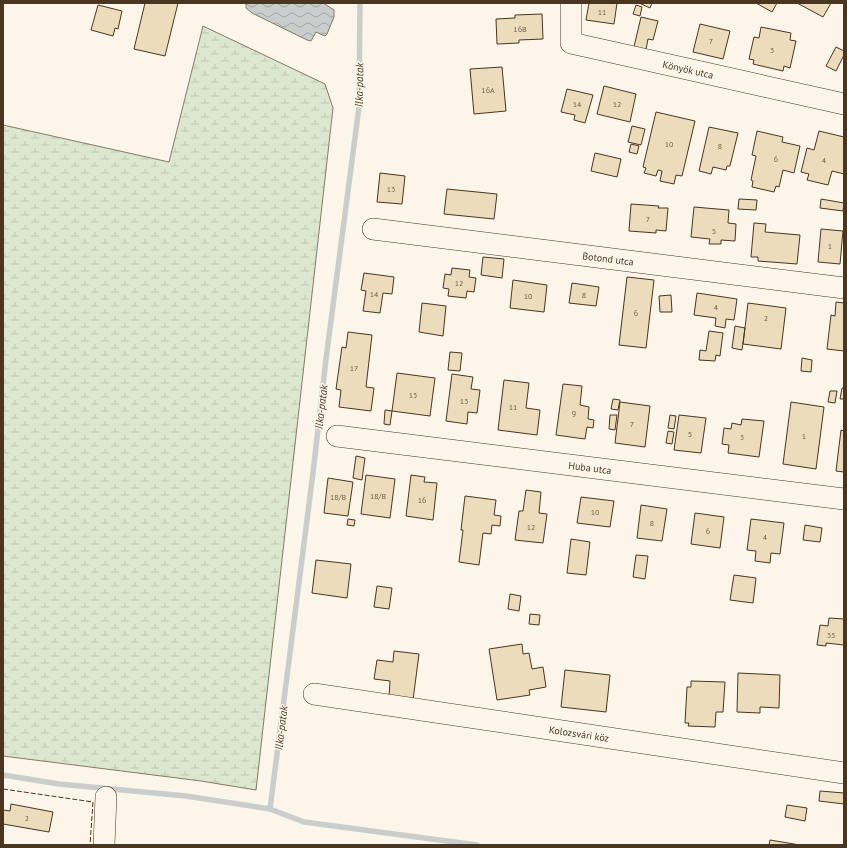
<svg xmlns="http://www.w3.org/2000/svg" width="847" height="848" font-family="'PT Sans',sans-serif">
<defs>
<pattern id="wetland-marsh" width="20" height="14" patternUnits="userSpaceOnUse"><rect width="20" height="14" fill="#dce7d0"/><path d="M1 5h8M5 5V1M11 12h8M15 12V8" fill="none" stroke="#bec7b2"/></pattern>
<pattern id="water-waves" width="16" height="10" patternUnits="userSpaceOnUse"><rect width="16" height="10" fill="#c9cecd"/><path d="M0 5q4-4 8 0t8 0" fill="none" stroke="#a5a8a6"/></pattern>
</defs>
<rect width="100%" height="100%" fill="#fbf6e9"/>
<!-- wetland -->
<path fill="url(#wetland-marsh)" stroke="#887966" d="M203 26 325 84 333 108 256 790 201 781 3 756V125L169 162Z"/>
<!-- water -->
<path fill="url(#water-waves)" stroke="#887966" d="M246 3H323L334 10V17L327 34 325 36 316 32 311 41 307 40 252 13 246 8Z"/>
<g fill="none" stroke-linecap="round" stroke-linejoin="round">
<!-- stream -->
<path stroke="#c9cecd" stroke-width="5.5" d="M3 775 59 784 186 796 270 809 304 822 477 845
M270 809 313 473 326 359 359 107 360 3"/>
</g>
<!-- building -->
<path fill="#ecdcbc" stroke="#4a3520" d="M145 3H178L165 56 134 49Z
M589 3H617L614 24 586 20Z
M639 3H652L650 8Z
M756 3H777L772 12Z
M797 3H831L823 17Z
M98 5 122 11 118 29 115 28 113 36 91 30Z
M636 5 642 7 640 16 633 14Z
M542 14 543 39 519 40V43L497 44 496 19 515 18V15Z
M641 17 658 21 653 40 648 39 645 54 633 51Z
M700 24 730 31 723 59 693 52Z
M761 27 791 33 790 40 796 41 790 68 784 66 783 71 753 64 754 60 749 59 754 37 759 38Z
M836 47 844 51V55L836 71 826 66Z
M502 67 506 111 474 114 470 69Z
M604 86 636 94 630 122 597 114Z
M567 89 593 95 585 123 574 120 575 115 561 112Z
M656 112 695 121 682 176 676 175 674 184 660 181 662 171 658 170 656 176 644 173 646 168 643 167Z
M632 126 645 129 641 145 628 142Z
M709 127 738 133 730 166H727L726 170 713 167 711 174 699 171Z
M757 131 783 137 782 142 800 146 794 173 783 170 779 187 776 186 774 192 752 187 753 181 751 180 756 156 752 155Z
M819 131 844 137V174L832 171 828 185 807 180 809 174 801 172 807 148 814 150Z
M631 144 639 146 637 154 629 152Z
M595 153 621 159 617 177 591 171Z
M380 173 405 176 402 204 377 202Z
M447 189 497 194 494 219 444 214Z
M739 199 757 200 756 210 738 209Z
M821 199 844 203 843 211 820 208Z
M631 204 659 206 658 208H668L666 231 656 230V233L629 231Z
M694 207 729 210 728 223 736 224 735 241 721 240V244H709L710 239 691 237Z
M754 223 766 224 765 232 800 235 797 264 758 261V257H751Z
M821 229 843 231 840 264 818 262Z
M483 257 504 259 502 278 481 275Z
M452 268 470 270 469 277 476 278 474 292 467 291 466 298 448 296 449 289 443 288 445 274 451 275Z
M364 273 394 277 392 294 383 293 380 313 363 311 366 291 361 290Z
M627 277 654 280 646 348 619 345Z
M513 280 547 285 544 312 510 308Z
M572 283 599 287 596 306 569 303Z
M697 293 737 299 734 320 726 319 725 328 715 326 716 318 694 315Z
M671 295 672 312H660L659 296Z
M836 302 844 303V351L827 349 831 315 835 316Z
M422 303 446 306 443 336 419 332Z
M748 303 786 308 781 349 743 344Z
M735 326 745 328 742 350 732 348Z
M709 331 723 333 720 356 716 355 715 361 699 360 700 350 706 351Z
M348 332 372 335 366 387 374 388 371 411 339 407 341 390 336 389 342 347 346 348Z
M450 352 462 353 460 371 448 370Z
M802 358 812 360 811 372 801 371Z
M397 373 435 378 430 416 392 411Z
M452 374 473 377 471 389 480 390 477 413 468 412 467 424 446 421Z
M504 380 529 383 526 408 540 410 537 435 498 430Z
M563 384 582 386 580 405 589 407 588 419 594 420 593 428 587 427 585 439 556 435Z
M842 388H844V399H840Z
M830 391H837L835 403 828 402Z
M613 399 620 400 618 410 611 409Z
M620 402 650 406 645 447 615 443Z
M791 402 824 407 816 469 783 464Z
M385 410 392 411 390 425 384 424Z
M610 415H617L615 430 609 429Z
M670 415 676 416 674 429 668 428Z
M679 415 706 418 701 453 674 450Z
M742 419 764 421 759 457 728 453 729 445 722 444 724 428 731 429 732 423 741 425Z
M841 430 844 431V472L836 471Z
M668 431 674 432 672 444 666 443Z
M356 456 365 458 362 480 353 478Z
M366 475 395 479 390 518 361 514Z
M411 475 425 477 424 482 437 483 433 520 406 516Z
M328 478 353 482 348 516 324 513Z
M526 490 541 492 539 513 547 514 543 543 515 540 519 511H523Z
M465 496 496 500 494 515 501 516 500 526 492 525 491 534 483 533 479 565 459 562 463 530H461Z
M581 497 614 501 610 527 577 523Z
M641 505 667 509 662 541 637 538Z
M695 513 724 517 720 548 691 544Z
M348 519 355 520 354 526 347 525Z
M751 519 784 523 780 554 771 553 770 563 755 561 756 551 747 550Z
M805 525 822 528 820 542 803 540Z
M571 539 590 542 586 575 567 573Z
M636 555 648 556 645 579 633 577Z
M316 560 351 564 347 598 312 593Z
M734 575 756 578 753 603 730 600Z
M377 586 392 588 389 609 374 607Z
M510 594 521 596 519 611 508 609Z
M530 614 540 615 539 625 529 624Z
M829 618 844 619V645L826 643V646L817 645 820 625 828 626Z
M522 644 523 654 529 653 532 669 543 667 546 687 529 690 530 695 497 700 489 649Z
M394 651 419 654 413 700 389 697 390 681 374 679 377 660 393 662Z
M565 670 610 675 606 712 561 707Z
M738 673 780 675 779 708 760 707V713L737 712Z
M691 681 725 682 723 712H716L715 727 688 726 689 723H685L687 687H691Z
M820 791 844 793V804L819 801Z
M11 804 53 812 49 832 3 824V810L10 811Z
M787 805 807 808 805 821 785 817Z
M770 840 800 845H769Z"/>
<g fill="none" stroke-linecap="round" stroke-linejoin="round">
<!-- minor casing -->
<g stroke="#4a3520" stroke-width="22">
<g id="minor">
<path id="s1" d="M571 3V43L844 104"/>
<path id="s2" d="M373 229 844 288"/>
<path id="s3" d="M337 436 844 499"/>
<path id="s4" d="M314 694 844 773"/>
<path d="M104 845 106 797"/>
</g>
</g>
<!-- minor -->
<use href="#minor" stroke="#fbf6e9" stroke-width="21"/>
<!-- fence -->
<path stroke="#4a3520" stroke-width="1" stroke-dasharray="5 2" stroke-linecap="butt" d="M3 789 93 802 90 845"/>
</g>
<g text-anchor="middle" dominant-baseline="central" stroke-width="3" stroke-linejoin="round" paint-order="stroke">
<!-- number labels -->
<g font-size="8" fill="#725f47">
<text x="602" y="12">11</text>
<text x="520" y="29">16B</text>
<text x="711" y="41">7</text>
<text x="772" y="50">3</text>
<text x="488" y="90">16A</text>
<text x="577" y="104">14</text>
<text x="617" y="104">12</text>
<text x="669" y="144">10</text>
<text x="720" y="146">8</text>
<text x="776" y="159">6</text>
<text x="824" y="160">4</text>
<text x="391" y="189">13</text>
<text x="648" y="219">7</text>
<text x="714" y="231">5</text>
<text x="830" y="246">1</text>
<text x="459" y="283">12</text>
<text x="374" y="294">14</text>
<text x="584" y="295">8</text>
<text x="528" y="296">10</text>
<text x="716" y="307">4</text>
<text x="636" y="313">6</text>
<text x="766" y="318">2</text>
<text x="354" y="368">17</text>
<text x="413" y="395">15</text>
<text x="464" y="401">13</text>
<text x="513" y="407">11</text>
<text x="574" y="413">9</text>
<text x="632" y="424">7</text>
<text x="690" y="434">5</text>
<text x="804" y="436">1</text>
<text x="742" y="437">3</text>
<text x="378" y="496">18/B</text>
<text x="338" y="497">18/B</text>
<text x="422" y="500">16</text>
<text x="595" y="512">10</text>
<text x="652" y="523">8</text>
<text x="531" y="527">12</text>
<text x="708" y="531">6</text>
<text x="765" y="537">4</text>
<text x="831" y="635">35</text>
<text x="27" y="818">2</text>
</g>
<!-- street labels -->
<g font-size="10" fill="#4a3520" stroke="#fbf6e9">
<text stroke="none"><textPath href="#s1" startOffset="160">Könyök utca</textPath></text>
<text stroke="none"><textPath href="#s2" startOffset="237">Botond utca</textPath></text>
<text stroke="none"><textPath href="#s3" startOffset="255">Huba utca</textPath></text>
<text stroke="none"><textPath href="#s4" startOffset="268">Kolozsvári köz</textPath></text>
</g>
<!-- water labels -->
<g font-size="11" font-style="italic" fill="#4a3520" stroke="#fbf6e9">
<text transform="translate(359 85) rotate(-89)">Ilka-patak</text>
<text transform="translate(321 407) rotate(-83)">Ilka-patak</text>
<text transform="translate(281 728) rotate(-83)">Ilka-patak</text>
</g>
</g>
<!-- border -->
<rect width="847" height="848" fill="none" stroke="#4a3520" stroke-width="8"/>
</svg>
